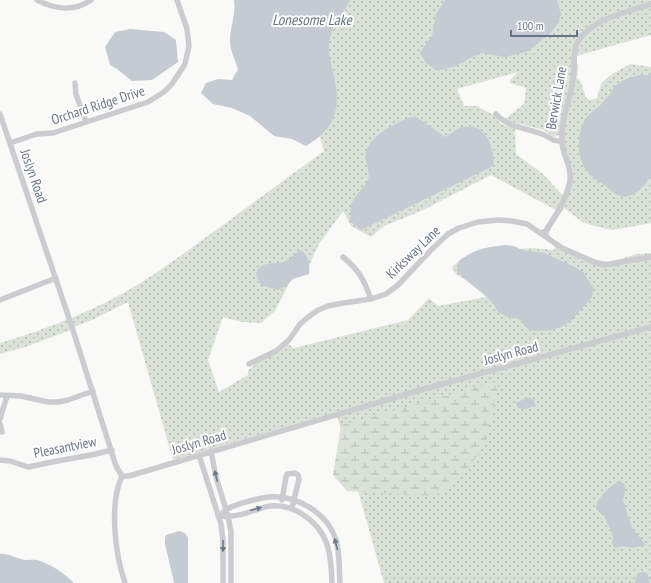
<svg xmlns="http://www.w3.org/2000/svg" width="651" height="583" font-family="'PT Sans Narrow',sans-serif">
<defs>
<pattern id="grass-dots" width="8" height="8" patternUnits="userSpaceOnUse"><rect width="8" height="8" fill="#dae2d8"/><path d="M2 2h.1M6 6h.1" fill="none" stroke="#b5bcb5" stroke-width="1.8" stroke-linecap="round"/></pattern>
<pattern id="wetland-marsh" width="20" height="14" patternUnits="userSpaceOnUse"><rect width="20" height="14" fill="#dae2d8"/><path d="M1 5h8M5 5V1M11 12h8M15 12V8" fill="none" stroke="#b5bcb5"/></pattern>
</defs>
<rect width="100%" height="100%" fill="#f9f9f7"/>
<!-- grass -->
<path fill="url(#grass-dots)" fill-rule="evenodd" d="M240 0H651V35L576 56 578 68 577 78 581 82 586 98 591 100 597 98 601 84 609 76 630 64 651 67V223L630 227 611 230 584 223 564 208 549 232 550 237 564 246 595 260 610 262 637 254 651 253V583H384L336 412 173 460 128 302 92 320 74 327V329L68 331 25 347 0 354V343C48 329 96 310 139 284 166 267 191 248 216 230 252 204 288 177 324 151L316 122ZM518 72 510 80V83L526 88 524 104 504 120 544 130 554 137 559 135 569 176 563 196 543 174 516 154 515 128 501 124 495 116 477 106H464L457 89ZM491 175 556 210 545 229 540 230 555 247 554 250 531 248 507 250 462 258 452 267 456 274 491 296 438 306 429 298 408 320 294 348 288 344C279 354 268 355 257 362 254 365 252 368 248 370V375L219 392 208 360 223 317 242 322 261 323 275 311 293 276 299 277 305 274 319 244 343 211 351 226 371 237 384 226 421 211Z"/>
<!-- wetland -->
<path fill="url(#wetland-marsh)" d="M499 381 485 445 459 480 434 496 347 491 333 475 341 425Z"/>
<!-- water -->
<path fill="#c4cbd2" d="M234 0H350C345 12 332 24 330 38 326 55 334 70 336 87 340 115 330 132 306 146L292 139 274 136 250 116 232 108 213 104 201 93 206 83 218 79 232 80 238 69C235 59 229 49 230 38 231 25 236 13 234 0Z
M445 0H557L561 14 558 23 548 36 540 41 529 51 505 57 483 53 478 54 453 67 437 71 427 64 420 53 423 48 432 36 436 14Z
M130 29 164 32 176 40 178 62 152 80 132 81 117 69 110 65 105 47 115 32Z
M640 75H651V176C646 183 638 194 629 196 621 199 614 193 608 188 601 182 592 178 587 171 576 157 577 135 584 121 588 113 598 109 603 102 605 99 607 98 609 95 612 93 611 90 613 88 621 80 630 77 640 75Z
M415 116 445 137C451 134 457 128 464 127 485 123 496 149 493 166L361 230 350 221C351 215 350 208 352 203 355 194 364 189 368 180 371 171 364 163 366 153 369 135 399 121 415 116Z
M505 245 514 246 522 250 544 253 571 265 583 272 594 289 592 297 571 321 561 327 551 330 534 331 528 329 518 318H510L498 312C491 295 469 286 457 271L459 261C474 249 487 247 505 245Z
M301 250C309 257 310 264 309 274L293 279 286 286 278 290 261 285 258 279 256 273C263 258 278 267 288 260 294 256 294 253 301 250Z
M526 398H531L534 400 535 405C529 409 523 411 517 407L516 403Z
M620 481 624 484C626 490 625 494 623 500L632 528 646 545 632 548 623 546 614 548 612 543 613 537 605 517 596 509C596 498 610 486 620 481Z
M179 531 185 533 188 538V583H174L165 544V538L166 535Z
M0 554C8 553 14 558 21 559 26 561 32 559 37 560 51 564 64 573 74 583H0Z
M640 572H645L648 575 650 583H635L637 574Z"/>
<g fill="none" stroke-linecap="round" stroke-linejoin="round">
<!-- minor -->
<path stroke="#caccd0" stroke-width="5.5" d="M37 0C54 9 74 12 91 0
M75 83 76 94 86 122
M0 114 71 324 116 466 122 476
M496 114C507 127 526 128 542 134 551 137 551 142 562 141
M10 143 37 134 53 133 62 130 148 102 164 92 172 84 185 64 189 46 187 29 177 0
M543 235C554 218 566 201 570 181 572 167 563 156 562 143 560 122 570 100 573 80 575 69 573 57 576 46 577 42 580 39 582 36 599 17 628 12 651 4
M343 257C359 270 364 280 371 299
M0 300 56 278
M249 364 276 351 289 340 300 324 307 318 318 310 328 306 343 303 371 299 386 294 398 285 432 249 448 234 459 228 478 222 498 220 512 221 527 224 562 248 594 262 604 265 651 257
M0 395 21 396 48 402H58L68 400 93 391
M0 419 7 396
M0 424 2 432
M211 451 216 477 228 516 231 532V583
M199 455 221 524 223 541V583
M0 460 10 461 28 467 57 461 91 455 112 450
M122 476H129L424 389 651 327
M122 476C109 504 115 554 125 583
M282 500 286 477 287 474 295 473 298 475 299 479 292 508
M218 516C223 513 227 509 231 507 241 503 259 498 269 497 297 494 328 514 336 540 340 554 339 569 340 583
M219 516C223 516 227 517 231 516 244 516 257 508 270 506 282 505 291 507 302 514 329 531 331 553 332 583"/>
</g>
<!-- one-way arrows -->
<defs><path id="oneway-solid" d="M-6-.8H1V-3.2L6.5 0L1 3.2V.8H-6Z"/></defs>
<g fill="#6d798d">
<use href="#oneway-solid" transform="translate(216 476) rotate(-104)"/>
<use href="#oneway-solid" transform="translate(256 509) rotate(-15)"/>
<use href="#oneway-solid" transform="translate(336 544) rotate(-104)"/>
<use href="#oneway-solid" transform="translate(223 546) rotate(90)"/>
</g>
<g text-anchor="middle" dominant-baseline="central" stroke-width="4" stroke-linejoin="round" paint-order="stroke">
<!-- street labels -->
<g font-size="14" fill="#687589" stroke="#fff">
<text transform="translate(556 98) rotate(-80)">Berwick Lane</text>
<text transform="translate(98 105) rotate(-18)">Orchard Ridge Drive</text>
<text transform="translate(34 176) rotate(71)">Joslyn Road</text>
<text transform="translate(413 252) rotate(-44)">Kirksway Lane</text>
<text transform="translate(511 353) rotate(-15)">Joslyn Road</text>
<text transform="translate(199 442) rotate(-16)">Joslyn Road</text>
<text transform="translate(65 447) rotate(-11)">Pleasantview</text>
</g>
<!-- water labels -->
<g font-size="15" font-style="italic" fill="#637783" stroke="#fff">
<text x="312" y="19">Lonesome Lake</text>
</g>
</g>
<!-- scale -->
<path d="M511 30v6h66v-6" fill="none" stroke="#687589" stroke-width="2"/>
<text x="517" y="30" font-size="12" fill="#687589" stroke="#ffffff" stroke-width="3" paint-order="stroke">100 m</text>
</svg>
